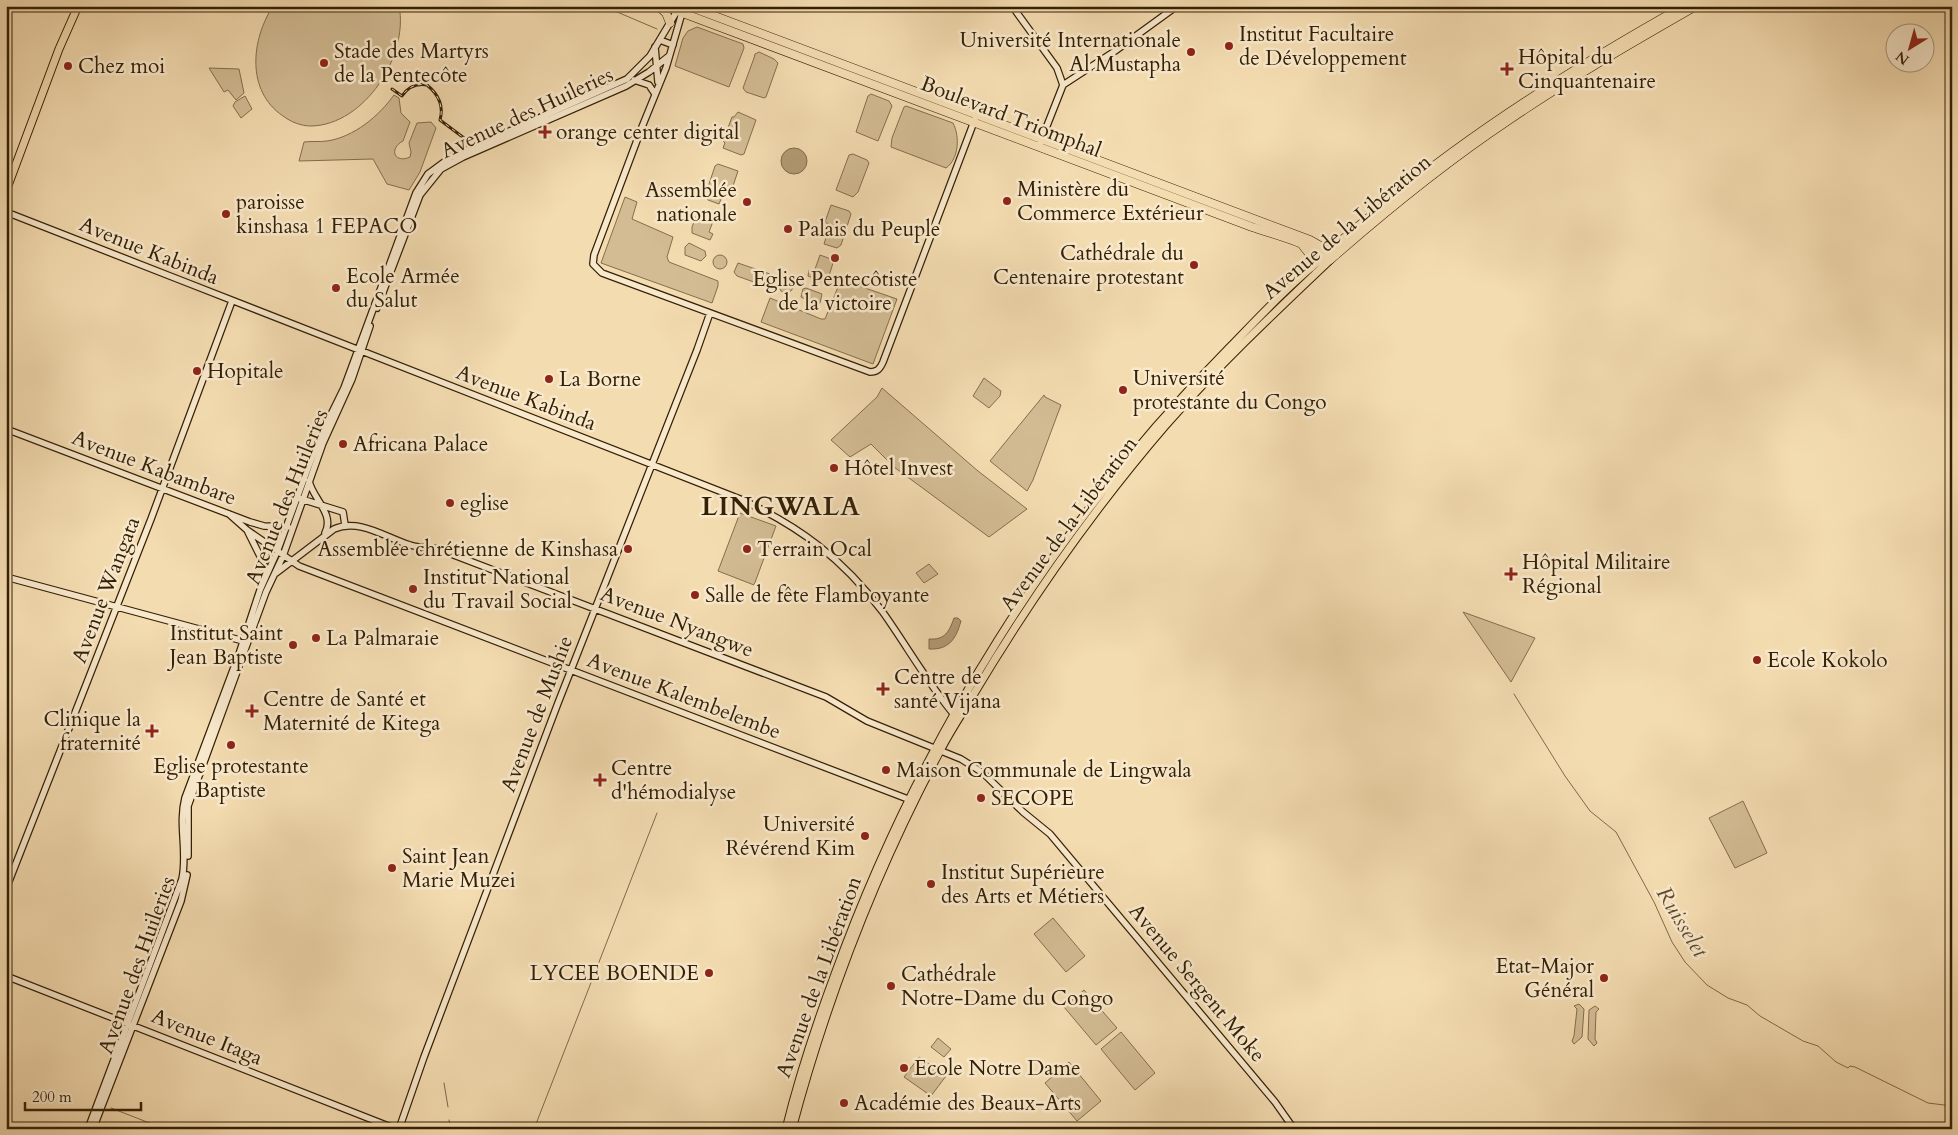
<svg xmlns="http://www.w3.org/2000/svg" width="1958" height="1135" font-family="Cardo,serif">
<rect width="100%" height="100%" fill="#f4dcb1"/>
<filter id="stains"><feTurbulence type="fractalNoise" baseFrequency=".004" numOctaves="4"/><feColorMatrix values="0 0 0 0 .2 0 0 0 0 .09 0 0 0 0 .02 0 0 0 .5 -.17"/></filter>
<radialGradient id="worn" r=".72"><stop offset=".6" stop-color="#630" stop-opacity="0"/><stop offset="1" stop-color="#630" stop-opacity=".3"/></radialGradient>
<!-- green -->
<path fill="#d3bc94" stroke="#846e4c" d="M273 6H399C409 55 365 125 311 126 301 126 291 122 283 116 246 91 251 40 273 6Z
M697 27 743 44 744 48 729 87 675 66 683 38 688 31Z
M759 52 774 59 778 63 766 97 764 98 746 92 743 88 754 58 755 54Z
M209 68 239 69 244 93 236 100 228 90 224 92Z
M871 94 889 101 892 106 878 141 856 132 868 96Z
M394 95 399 98 401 113 410 122 403 141C388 149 395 164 410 157L411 152 409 143 417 123 431 122 436 128 420 172 409 190 387 184 373 159 299 161 304 142C312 141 320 142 327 141 354 137 379 116 394 95Z
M245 96 252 109 241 118 233 106 235 102Z
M906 106 953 123C960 136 959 159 946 168L891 147 892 138 904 107Z
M738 112 756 120 744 154 741 155 723 148 725 143 723 141 732 117H734Z
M853 154 867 160 869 163 858 192 853 197 836 190 849 155Z
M718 164 738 171 732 189 726 187 719 204 708 200 705 196 715 166Z
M625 197 637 202 632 219 673 237 667 257 669 262 718 281V286L712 303 601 263Z
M831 205 849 211 851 214 841 245 837 248 824 244 830 225 825 222Z
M702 211 715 216 709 232 713 234 710 240 692 233V227L698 212Z
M689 243 705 251 706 256 701 261 685 255V247Z
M713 262a7 7 0 1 1 14 0a7 7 0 1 1-14 0Z
M820 255 831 259 833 263 827 282 825 283 808 276 809 270 814 272Z
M738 263 770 274 771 278 769 284 765 286 737 276 734 272Z
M779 286a7 7 0 1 1 14 0a7 7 0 1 1-14 0Z
M842 280 897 299 873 364 761 322 770 298 821 319H825L840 282Z
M806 288 822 294 820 303 815 304 801 297 803 289Z
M984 378 1001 391 1000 396 989 408 973 396Z
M882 388 978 471 1027 509 989 537 894 467 871 444 850 457 831 440 877 397Z
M1044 395 1045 397 1061 405 1033 480 1027 491 990 461Z
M740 513 776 526 754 585 718 571Z
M929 564 938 574 924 583 916 573Z
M1463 612 1535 638 1511 682Z
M1743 801 1767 853 1735 868 1709 818Z
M1053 918 1085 956 1066 972 1034 934Z
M1084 990 1117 1028 1096 1045 1064 1007Z
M1579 1004 1584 1009 1582 1037 1574 1044 1572 1041 1574 1036 1577 1009 1574 1006Z
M1595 1006 1599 1009 1596 1012 1595 1039 1597 1043 1594 1046 1588 1039 1589 1010Z
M1121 1032 1155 1073 1135 1090 1101 1049Z
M938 1038 951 1049 944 1057 931 1047Z
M919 1057 946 1076 931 1096 904 1077Z
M1069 1062 1101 1101 1077 1121 1045 1083Z"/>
<!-- water -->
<path fill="#b39c76" stroke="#806a48" d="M781 161a13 13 0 1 1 26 0a13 13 0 1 1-26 0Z
M954 618H958L961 621C956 639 949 650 929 649V639C945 640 949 632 954 618Z"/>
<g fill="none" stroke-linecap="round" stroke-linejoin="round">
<!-- stream -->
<path stroke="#806a48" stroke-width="1" d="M603 6 657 29
M1514 694 1565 776 1590 811 1616 832 1654 902 1672 942 1685 962 1707 985 1728 998 1747 1005 1760 1016 1803 1041 1818 1046 1836 1062 1848 1068 1850 1066 1855 1067 1928 1103 1952 1106
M444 1083 448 1107
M111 1108 165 1129
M449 1120 451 1129
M536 1124 657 813
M535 1129V1128"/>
<!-- secondary casing -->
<g stroke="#342004" stroke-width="8">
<path id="secondary" d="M686 6 682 13 666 68 642 127 594 255 593 264 602 273 870 372C877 372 880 369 883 362L975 119
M1012 6 1057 68 1063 85
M660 40 673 45
M655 47 658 82
M634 80 649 85 655 94
M1063 85 1115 51 1177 6
M1039 146 1063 85
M6 212C251 307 495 405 740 499 799 526 843 559 882 611 907 646 928 684 956 717
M377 308 420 195 441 169 463 157 626 86 649 72 669 56
M6 429 250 522 264 526 288 527
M309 481C313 499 335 514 325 533
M298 498 343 512 345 525
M229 514 247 530 299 566 913 801
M248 532 260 556 267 574
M276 573 334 529C360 518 386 538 410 545 419 548 429 548 438 549L826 697 867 721 961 759 983 773 1023 812 1050 834 1275 1102 1294 1129
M6 577 247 642
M188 856V806L266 592 283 556 323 443 352 379 370 326
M6 889 151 519 232 301
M6 976 396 1129
M88 1129 182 879C188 852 178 825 185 798L239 654 260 590 277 552 318 441 344 388 416 193 428 174 451 157 627 79 650 56 680 6
M93 1129 181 901 187 875
M399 1129 424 1057 558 703 697 350 710 313"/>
</g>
<!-- primary casing -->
<g stroke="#342004" stroke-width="9">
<path id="primary" d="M6 191 59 49 78 6
M786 1129C799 1076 816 1025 835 974 920 740 1055 523 1231 346 1261 315 1291 283 1325 256
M792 1129C827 998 876 871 940 751 949 733 961 715 972 697 1029 601 1092 511 1165 426 1217 367 1273 314 1330 260"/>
</g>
<!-- highway casing -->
<g stroke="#342004" stroke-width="9">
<path id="highway" d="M658 6 666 13 670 23
M664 6 1252 227C1278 236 1307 242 1330 260 1387 210 1446 162 1509 120 1569 79 1633 42 1696 6
M688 6 1310 240 1336 255
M1303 246 1311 256V267
M1328 253C1345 236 1365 221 1383 206 1476 129 1579 65 1684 6"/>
</g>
<!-- secondary -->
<use href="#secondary" stroke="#f8e8cc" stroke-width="5.5"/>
<!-- primary -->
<use href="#primary" stroke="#f4dcb1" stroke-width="7"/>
<!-- highway -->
<use href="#highway" stroke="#f4dcb1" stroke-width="8"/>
<!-- rail casing -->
<g stroke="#342004" stroke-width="3">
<path id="rail" d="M392 89 402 96C408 87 416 83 427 85 438 94 444 106 440 120L472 144"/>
</g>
<!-- rail -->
<use href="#rail" stroke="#f8e8cc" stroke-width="1" stroke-dasharray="4" stroke-linecap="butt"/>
</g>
<!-- markers -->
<g fill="#8f2418" stroke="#f8e8cc" stroke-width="2">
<circle cx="1229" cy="46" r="5"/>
<circle cx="1191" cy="52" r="5"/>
<circle cx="324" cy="63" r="5"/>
<circle cx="68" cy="66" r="5"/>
<path d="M1504.5 61.5h5v5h5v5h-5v5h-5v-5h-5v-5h5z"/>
<path d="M542.5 124.5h5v5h5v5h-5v5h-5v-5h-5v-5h5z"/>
<circle cx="1007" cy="201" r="5"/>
<circle cx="747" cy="202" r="5"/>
<circle cx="226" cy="214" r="5"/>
<circle cx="788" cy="229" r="5"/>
<circle cx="835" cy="258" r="5"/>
<circle cx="1194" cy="265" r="5"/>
<circle cx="336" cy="288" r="5"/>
<circle cx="197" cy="371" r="5"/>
<circle cx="549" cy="379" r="5"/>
<circle cx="1123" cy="390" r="5"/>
<circle cx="343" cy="444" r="5"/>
<circle cx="834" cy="468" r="5"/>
<circle cx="450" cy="503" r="5"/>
<circle cx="628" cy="549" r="5"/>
<circle cx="747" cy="549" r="5"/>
<path d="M1508.5 566.5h5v5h5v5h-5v5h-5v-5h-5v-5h5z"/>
<circle cx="413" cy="589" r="5"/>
<circle cx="695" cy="595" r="5"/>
<circle cx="316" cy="638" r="5"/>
<circle cx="293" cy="645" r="5"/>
<circle cx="1757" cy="660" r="5"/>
<path d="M880.5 681.5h5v5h5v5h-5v5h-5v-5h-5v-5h5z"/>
<path d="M249.5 703.5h5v5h5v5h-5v5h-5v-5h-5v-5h5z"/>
<path d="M149.5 723.5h5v5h5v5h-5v5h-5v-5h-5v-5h5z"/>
<circle cx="231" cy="745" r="5"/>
<circle cx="886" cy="770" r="5"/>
<path d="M597.5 772.5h5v5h5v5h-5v5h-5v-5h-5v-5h5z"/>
<circle cx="981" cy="798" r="5"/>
<circle cx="865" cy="836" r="5"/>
<circle cx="392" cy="868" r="5"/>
<circle cx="931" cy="884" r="5"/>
<circle cx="709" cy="973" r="5"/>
<circle cx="1604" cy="978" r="5"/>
<circle cx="891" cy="986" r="5"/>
<circle cx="904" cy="1068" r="5"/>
<circle cx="844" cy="1103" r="5"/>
</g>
<g text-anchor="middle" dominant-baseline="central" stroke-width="5" stroke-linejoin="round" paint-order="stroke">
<!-- poi labels -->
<g font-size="21" fill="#342004" stroke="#f8e8cc" text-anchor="start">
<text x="1239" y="34">Institut Facultaire<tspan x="1239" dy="24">de Développement</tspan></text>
<text x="1181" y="40" text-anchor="end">Université Internationale<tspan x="1181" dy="24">Al Mustapha</tspan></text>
<text x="334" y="51">Stade des Martyrs<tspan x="334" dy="24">de la Pentecôte</tspan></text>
<text x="1518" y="57">Hôpital du<tspan x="1518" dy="24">Cinquantenaire</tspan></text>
<text x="78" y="66">Chez moi</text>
<text x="556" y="132">orange center digital</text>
<text x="1017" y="189">Ministère du<tspan x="1017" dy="24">Commerce Extérieur</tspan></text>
<text x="737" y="190" text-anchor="end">Assemblée<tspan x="737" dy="24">nationale</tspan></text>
<text x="236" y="202">paroisse<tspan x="236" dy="24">kinshasa 1 FEPACO</tspan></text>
<text x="798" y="229">Palais du Peuple</text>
<text x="1184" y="253" text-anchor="end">Cathédrale du<tspan x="1184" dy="24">Centenaire protestant</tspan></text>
<text x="346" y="276">Ecole Armée<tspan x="346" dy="24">du Salut</tspan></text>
<text x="835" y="279" text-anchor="middle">Eglise Pentecôtiste<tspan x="835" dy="24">de la victoire</tspan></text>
<text x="207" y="371">Hopitale</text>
<text x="1133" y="378">Université<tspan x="1133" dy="24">protestante du Congo</tspan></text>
<text x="559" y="379">La Borne</text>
<text x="353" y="444">Africana Palace</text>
<text x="844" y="468">Hôtel Invest</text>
<text x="460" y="503">eglise</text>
<text x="618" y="549" text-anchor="end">Assemblée chrétienne de Kinshasa</text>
<text x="757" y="549">Terrain Ocal</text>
<text x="1522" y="562">Hôpital Militaire<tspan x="1522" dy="24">Régional</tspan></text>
<text x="423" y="577">Institut National<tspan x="423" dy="24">du Travail Social</tspan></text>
<text x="705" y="595">Salle de fête Flamboyante</text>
<text x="283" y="633" text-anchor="end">Institut Saint<tspan x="283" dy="24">Jean Baptiste</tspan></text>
<text x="326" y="638">La Palmaraie</text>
<text x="1767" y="660">Ecole Kokolo</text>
<text x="894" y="677">Centre de<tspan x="894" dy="24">santé Vijana</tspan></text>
<text x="263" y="699">Centre de Santé et<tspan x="263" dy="24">Maternité de Kitega</tspan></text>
<text x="141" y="719" text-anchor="end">Clinique la<tspan x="141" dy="24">fraternité</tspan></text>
<text x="231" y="766" text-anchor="middle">Eglise protestante<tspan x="231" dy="24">Baptiste</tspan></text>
<text x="611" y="768">Centre<tspan x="611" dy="24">d'hémodialyse</tspan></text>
<text x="896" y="770">Maison Communale de Lingwala</text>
<text x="991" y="798">SECOPE</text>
<text x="855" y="824" text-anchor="end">Université<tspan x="855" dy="24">Révérend Kim</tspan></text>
<text x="402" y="856">Saint Jean<tspan x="402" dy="24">Marie Muzei</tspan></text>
<text x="941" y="872">Institut Supérieure<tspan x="941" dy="24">des Arts et Métiers</tspan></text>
<text x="1594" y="966" text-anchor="end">Etat-Major<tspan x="1594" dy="24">Général</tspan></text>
<text x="699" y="973" text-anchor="end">LYCEE BOENDE</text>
<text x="901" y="974">Cathédrale<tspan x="901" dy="24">Notre-Dame du Congo</tspan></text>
<text x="914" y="1068">Ecole Notre Dame</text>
<text x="854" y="1103">Académie des Beaux-Arts</text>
</g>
<!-- street labels -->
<g font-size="21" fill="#342004" stroke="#f8e8cc">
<text transform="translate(527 113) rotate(-25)">Avenue des Huileries</text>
<text transform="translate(1011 117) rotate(21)">Boulevard Triomphal</text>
<text transform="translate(1347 227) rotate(-40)">Avenue de la Libération</text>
<text transform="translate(149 251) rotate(22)">Avenue Kabinda</text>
<text transform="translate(526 398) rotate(21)">Avenue Kabinda</text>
<text transform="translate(154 468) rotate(21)">Avenue Kabambare</text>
<text transform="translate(287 497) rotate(-68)">Avenue des Huileries</text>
<text transform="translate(1069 524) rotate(-53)">Avenue de la Libération</text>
<text transform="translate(106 590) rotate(-69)">Avenue Wangata</text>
<text transform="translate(677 622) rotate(21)">Avenue Nyangwe</text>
<text transform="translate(684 696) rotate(21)">Avenue Kalembelembe</text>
<text transform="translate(537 714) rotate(-69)">Avenue de Mushie</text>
<text transform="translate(137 965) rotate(-70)">Avenue des Huileries</text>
<text transform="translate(819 977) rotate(-70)">Avenue de la Libération</text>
<text transform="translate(1197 983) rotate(50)">Avenue Sergent Moke</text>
<text transform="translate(207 1037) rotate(22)">Avenue Itaga</text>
</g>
<!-- water labels -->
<g font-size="22" font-style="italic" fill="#604b2c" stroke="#f8e8cc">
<text transform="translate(1682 922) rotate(59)">Ruisselet</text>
</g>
<!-- district labels -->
<g font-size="26" font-weight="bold" letter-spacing="1" fill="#342004" stroke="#f8e8cc">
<text x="781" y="506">LINGWALA</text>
</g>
</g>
<!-- margin -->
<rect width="1958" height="1135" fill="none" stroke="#f4dcb1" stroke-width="25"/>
<rect x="8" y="8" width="1943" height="1120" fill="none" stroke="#342004" stroke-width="2.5"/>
<rect x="12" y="12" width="1933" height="1110" fill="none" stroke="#342004"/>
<!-- north arrow -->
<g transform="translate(1910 48) rotate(217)"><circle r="24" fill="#f8e8cc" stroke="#aa987c"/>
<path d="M0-4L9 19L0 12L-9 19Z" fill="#8f2418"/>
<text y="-8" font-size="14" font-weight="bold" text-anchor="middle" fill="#342004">N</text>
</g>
<!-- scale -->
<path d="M25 1102v8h116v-8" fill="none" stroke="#342004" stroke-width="2.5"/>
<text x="32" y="1102" font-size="15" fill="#342004" stroke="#f8e8cc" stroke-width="4" paint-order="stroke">200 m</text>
<rect width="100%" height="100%" filter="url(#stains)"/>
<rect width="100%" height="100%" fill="url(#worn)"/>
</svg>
